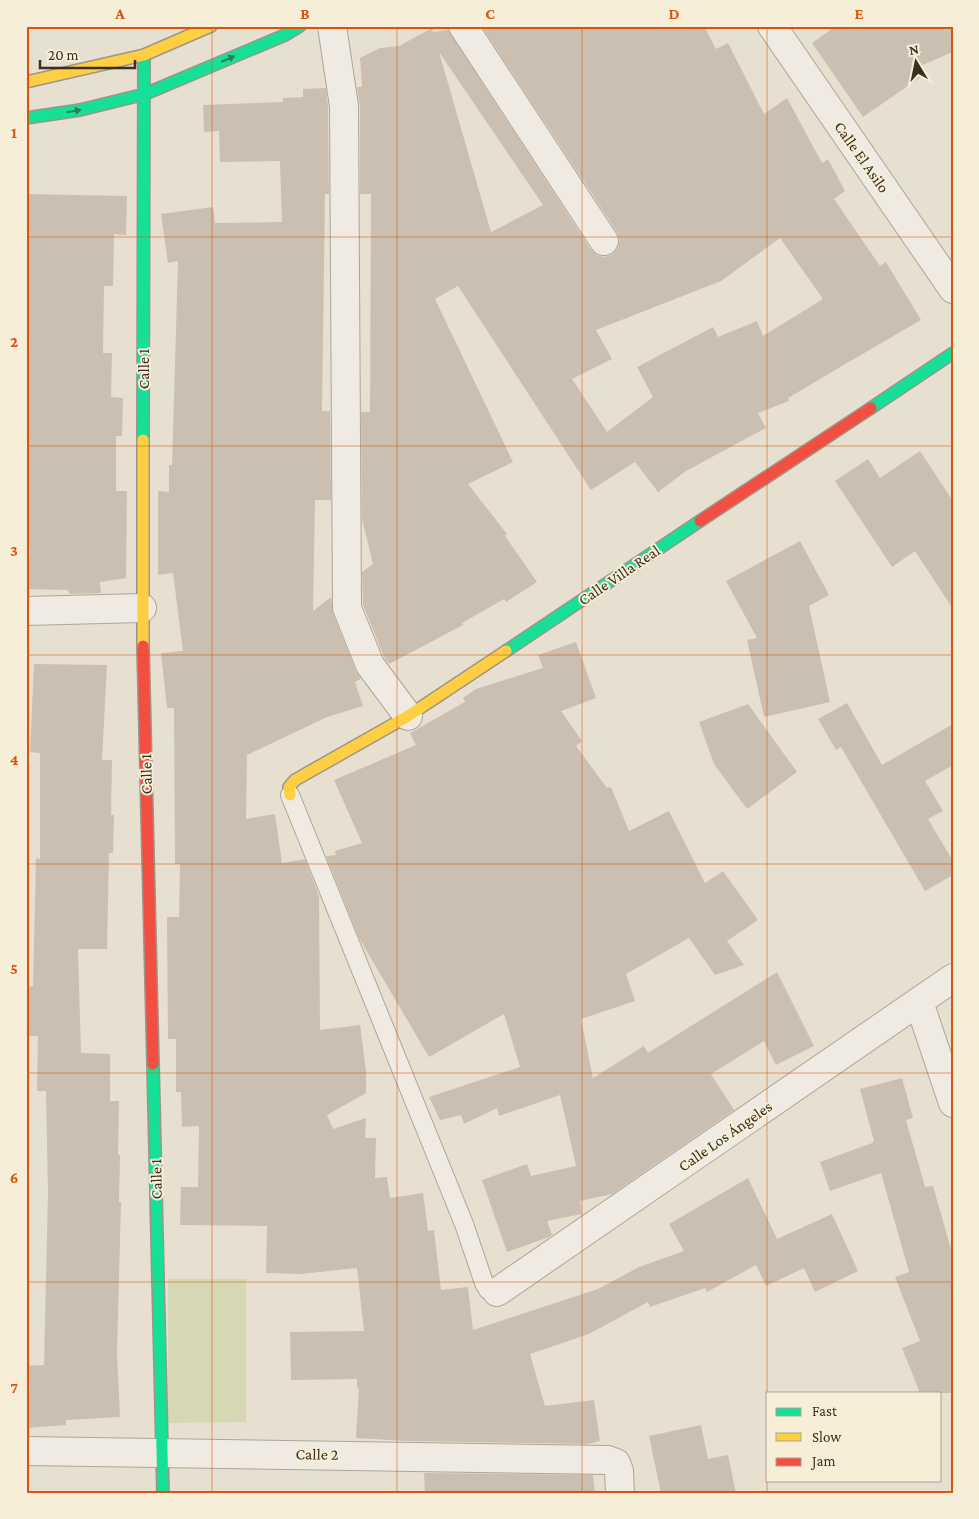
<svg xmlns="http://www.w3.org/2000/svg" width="979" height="1519" font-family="'Crimson Pro',serif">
<rect width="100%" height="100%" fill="#e7e0d1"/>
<!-- green -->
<path fill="#d6d7b3" d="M168 1279H246V1422L168 1423Z"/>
<!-- building -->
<path fill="#cbbfb2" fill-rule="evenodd" d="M704 26 716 49 728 43 764 114 787 98 822 163 828 159 845 191 834 199 880 266 886 262 921 320 842 366 788 398 789 401 758 413 766 428 686 471 658 492 635 462 591 490 458 286 435 299 513 462 468 484 507 534 505 536 537 582 506 602 504 599 462 623 463 625 389 664 384 657 363 605 362 572 373 564 362 519 361 412H370L371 194H360V106L357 87H362L360 58 380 48 399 46 432 28 433 32 448 30 591 250 597 255 605 257 613 254 618 248 620 240 617 232 482 27ZM439 52 543 205 491 232ZM780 238 823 299 763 336 757 321 718 337 713 327 637 367 653 397 607 432 572 379 612 359 596 330 721 281Z
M836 26H953V52L920 66 925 74 863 117 812 43Z
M326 88 328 107 329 194H325L322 411H330L331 500H315L313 611 331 597 333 614 356 671 361 679 355 682 363 706 327 717 247 755 246 819 275 814 282 863 305 859 319 896 320 1030 360 1025 366 1071V1093L327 1115 333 1129 366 1118 365 1138H376L375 1178 387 1177 390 1198 423 1193 428 1231 434 1230 441 1290 468 1287 473 1330 598 1289 639 1267 684 1251 669 1224 748 1178 777 1239 832 1214 858 1271 815 1292 804 1268 766 1286 756 1265 707 1292 705 1288 650 1307 648 1302 589 1334 530 1354 545 1406 594 1400 600 1441 588 1444 406 1441 356 1438 359 1388 357 1387V1379L291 1380 290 1332 364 1331 357 1268 301 1274 266 1273 267 1226 180 1225 181 1187H198L199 1126 182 1127 181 1092H176V1039H168L167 917H179L180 864H175L174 708H167L161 653 183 651 173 573 158 575V491L169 492V465H172L178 261 168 263 161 214 213 207 215 223 282 222 280 161 220 162 219 131 204 132 203 105 283 102V98L303 97V89Z
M26 194 127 196 126 235 114 234 113 286H104L103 353H112L111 397 123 398 122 436H116V491H127L126 578 100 582 101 593 70 594 68 590 26 589Z
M920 451 953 501V609L915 551 892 567 835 481 868 459 880 478Z
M800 541 829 595 809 606 830 702 764 717 747 640 757 638 726 581Z
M576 642 596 698 561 711 582 741 576 746 607 788 611 787 629 831 669 811 705 883 723 871 758 920 727 941 744 965 715 975 689 938 626 974 635 1001 581 1019 593 1078 644 1046 648 1053 777 972 814 1046 776 1065 764 1041 711 1074 734 1110 612 1194 580 1201 582 1214 547 1221 552 1235 549 1237 507 1252 482 1180 527 1164 531 1176 576 1166 560 1095 499 1116 497 1108 464 1124 461 1115 440 1120 429 1097 520 1067 504 1014 429 1057 359 938 326 856 336 855 335 851 362 843 334 780 416 745 410 733 465 702 463 698 476 689 543 668 538 655Z
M34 664 107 665 102 760H112L111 815H114L113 853H109L107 949H78L81 1053 110 1054V1101H119L118 1155H120L119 1202H121L117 1353 120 1417 66 1420V1425L26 1428V1366L44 1365 48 1192 46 1091H37L38 1036H26V987L33 986 36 858 40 859V753L30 752Z
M847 703 882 765 953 724V765L925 781 943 811 928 819 953 861V875L925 891 841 747 836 750 818 719Z
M748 704 797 772 747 809 714 764 699 722Z
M902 1078 913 1118 906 1120 925 1187 933 1186 953 1256V1393H920L902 1348 920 1341 895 1277 909 1272 881 1173 830 1191 820 1162 872 1143 874 1141 860 1089Z
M701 1425 708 1459 728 1455 736 1493H661L649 1436Z
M424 1473 593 1475 595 1493H425Z"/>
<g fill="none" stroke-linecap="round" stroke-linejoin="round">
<!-- lane casing -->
<g stroke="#ada599" stroke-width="20">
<path id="lane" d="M290 795 464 1224 484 1283 488 1290 497 1292"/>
</g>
<!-- street casing -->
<g stroke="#ada599" stroke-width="30">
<path id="street" d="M332 26 344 106 347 608 370 665 408 716
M463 26 604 241
M772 26 953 289
M26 611 142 608
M919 1002 953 1103
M497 1292 953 978
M26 1451 608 1460 616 1463 619 1471 620 1493"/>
</g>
<!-- fast casing -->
<g stroke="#9c958a" stroke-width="14">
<path id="fast" d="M26 118 80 110 145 94 285 35 300 26
M871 408 953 353
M143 440 144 55
M506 651 700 521
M153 1064 163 1493"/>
</g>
<!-- slow casing -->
<g stroke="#9c958a" stroke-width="14">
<path id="slow" d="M26 82 144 55 211 26
M143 440V646
M290 795 289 787 295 780 408 716 506 651"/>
</g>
<!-- jam casing -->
<g stroke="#9c958a" stroke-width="14">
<path id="jam" d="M700 521 871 408
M143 646 153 1064"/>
</g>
<!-- lane -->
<use href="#lane" stroke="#efebe3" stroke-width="18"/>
<!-- street -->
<use href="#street" stroke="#efebe3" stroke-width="28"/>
<!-- fast -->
<use href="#fast" stroke="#16e098" stroke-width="11"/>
<!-- slow -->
<use href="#slow" stroke="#ffcf43" stroke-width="11"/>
<!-- jam -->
<use href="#jam" stroke="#f24e42" stroke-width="11"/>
</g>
<!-- one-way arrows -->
<defs><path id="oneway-solid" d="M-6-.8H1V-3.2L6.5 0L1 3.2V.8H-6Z" transform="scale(1.25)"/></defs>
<g fill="#2b7e56">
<use href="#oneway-solid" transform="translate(228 59) rotate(-23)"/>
<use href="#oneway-solid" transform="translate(74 111) rotate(-9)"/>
</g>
<!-- grid -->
<path fill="none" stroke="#d7550e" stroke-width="1" stroke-opacity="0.55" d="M212 26V1493M397 26V1493M582 26V1493M767 26V1493M26 237H953M26 446H953M26 655H953M26 864H953M26 1073H953M26 1282H953"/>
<g text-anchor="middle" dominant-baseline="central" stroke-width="4" stroke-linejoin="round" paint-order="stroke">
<!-- street labels -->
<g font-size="16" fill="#3d2e20" stroke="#f7eed8">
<text transform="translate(862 157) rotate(55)">Calle El Asilo</text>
<text transform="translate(143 369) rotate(-90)">Calle 1</text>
<text transform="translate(619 575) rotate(-34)">Calle Villa Real</text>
<text transform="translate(146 774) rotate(-91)">Calle 1</text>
<text transform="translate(725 1136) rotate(-35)">Calle Los Ángeles</text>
<text transform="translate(156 1179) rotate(-91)">Calle 1</text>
<text transform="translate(317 1454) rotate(1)">Calle 2</text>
</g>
</g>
<!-- border -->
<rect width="979" height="1519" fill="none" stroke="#f7eed8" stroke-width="55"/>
<!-- legend -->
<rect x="766" y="1392" width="175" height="90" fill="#f7eed8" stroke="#ada18e"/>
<rect x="776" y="1408" width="25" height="8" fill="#16e098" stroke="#ada18e"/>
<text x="812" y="1416" font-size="15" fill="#3d2e20">Fast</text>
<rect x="776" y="1433" width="25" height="8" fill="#ffcf43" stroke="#ada18e"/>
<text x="812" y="1442" font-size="15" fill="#3d2e20">Slow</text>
<rect x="776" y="1458" width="25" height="8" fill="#f24e42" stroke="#ada18e"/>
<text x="812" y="1466" font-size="15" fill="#3d2e20">Jam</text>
<!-- north arrow -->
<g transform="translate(916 62) rotate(350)" stroke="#f7eed8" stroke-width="4" paint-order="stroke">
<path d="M0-4L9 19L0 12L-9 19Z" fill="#3d2e20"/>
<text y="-8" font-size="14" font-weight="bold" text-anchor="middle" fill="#3d2e20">N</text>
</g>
<!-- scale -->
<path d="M40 60v8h95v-8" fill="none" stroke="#3d2e20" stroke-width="2.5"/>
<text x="48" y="60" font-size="15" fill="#3d2e20" stroke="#f7eed8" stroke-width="4" paint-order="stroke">20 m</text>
<rect x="28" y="28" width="924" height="1464" fill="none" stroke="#d7550e" stroke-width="2"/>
<g font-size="16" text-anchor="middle" font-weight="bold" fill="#d7550e">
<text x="120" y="19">A</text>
<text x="305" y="19">B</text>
<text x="490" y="19">C</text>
<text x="674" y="19">D</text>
<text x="859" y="19">E</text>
<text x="14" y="138">1</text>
<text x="14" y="347">2</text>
<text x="14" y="556">3</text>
<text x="14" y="765">4</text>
<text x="14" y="974">5</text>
<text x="14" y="1183">6</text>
<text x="14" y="1393">7</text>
</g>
</svg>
